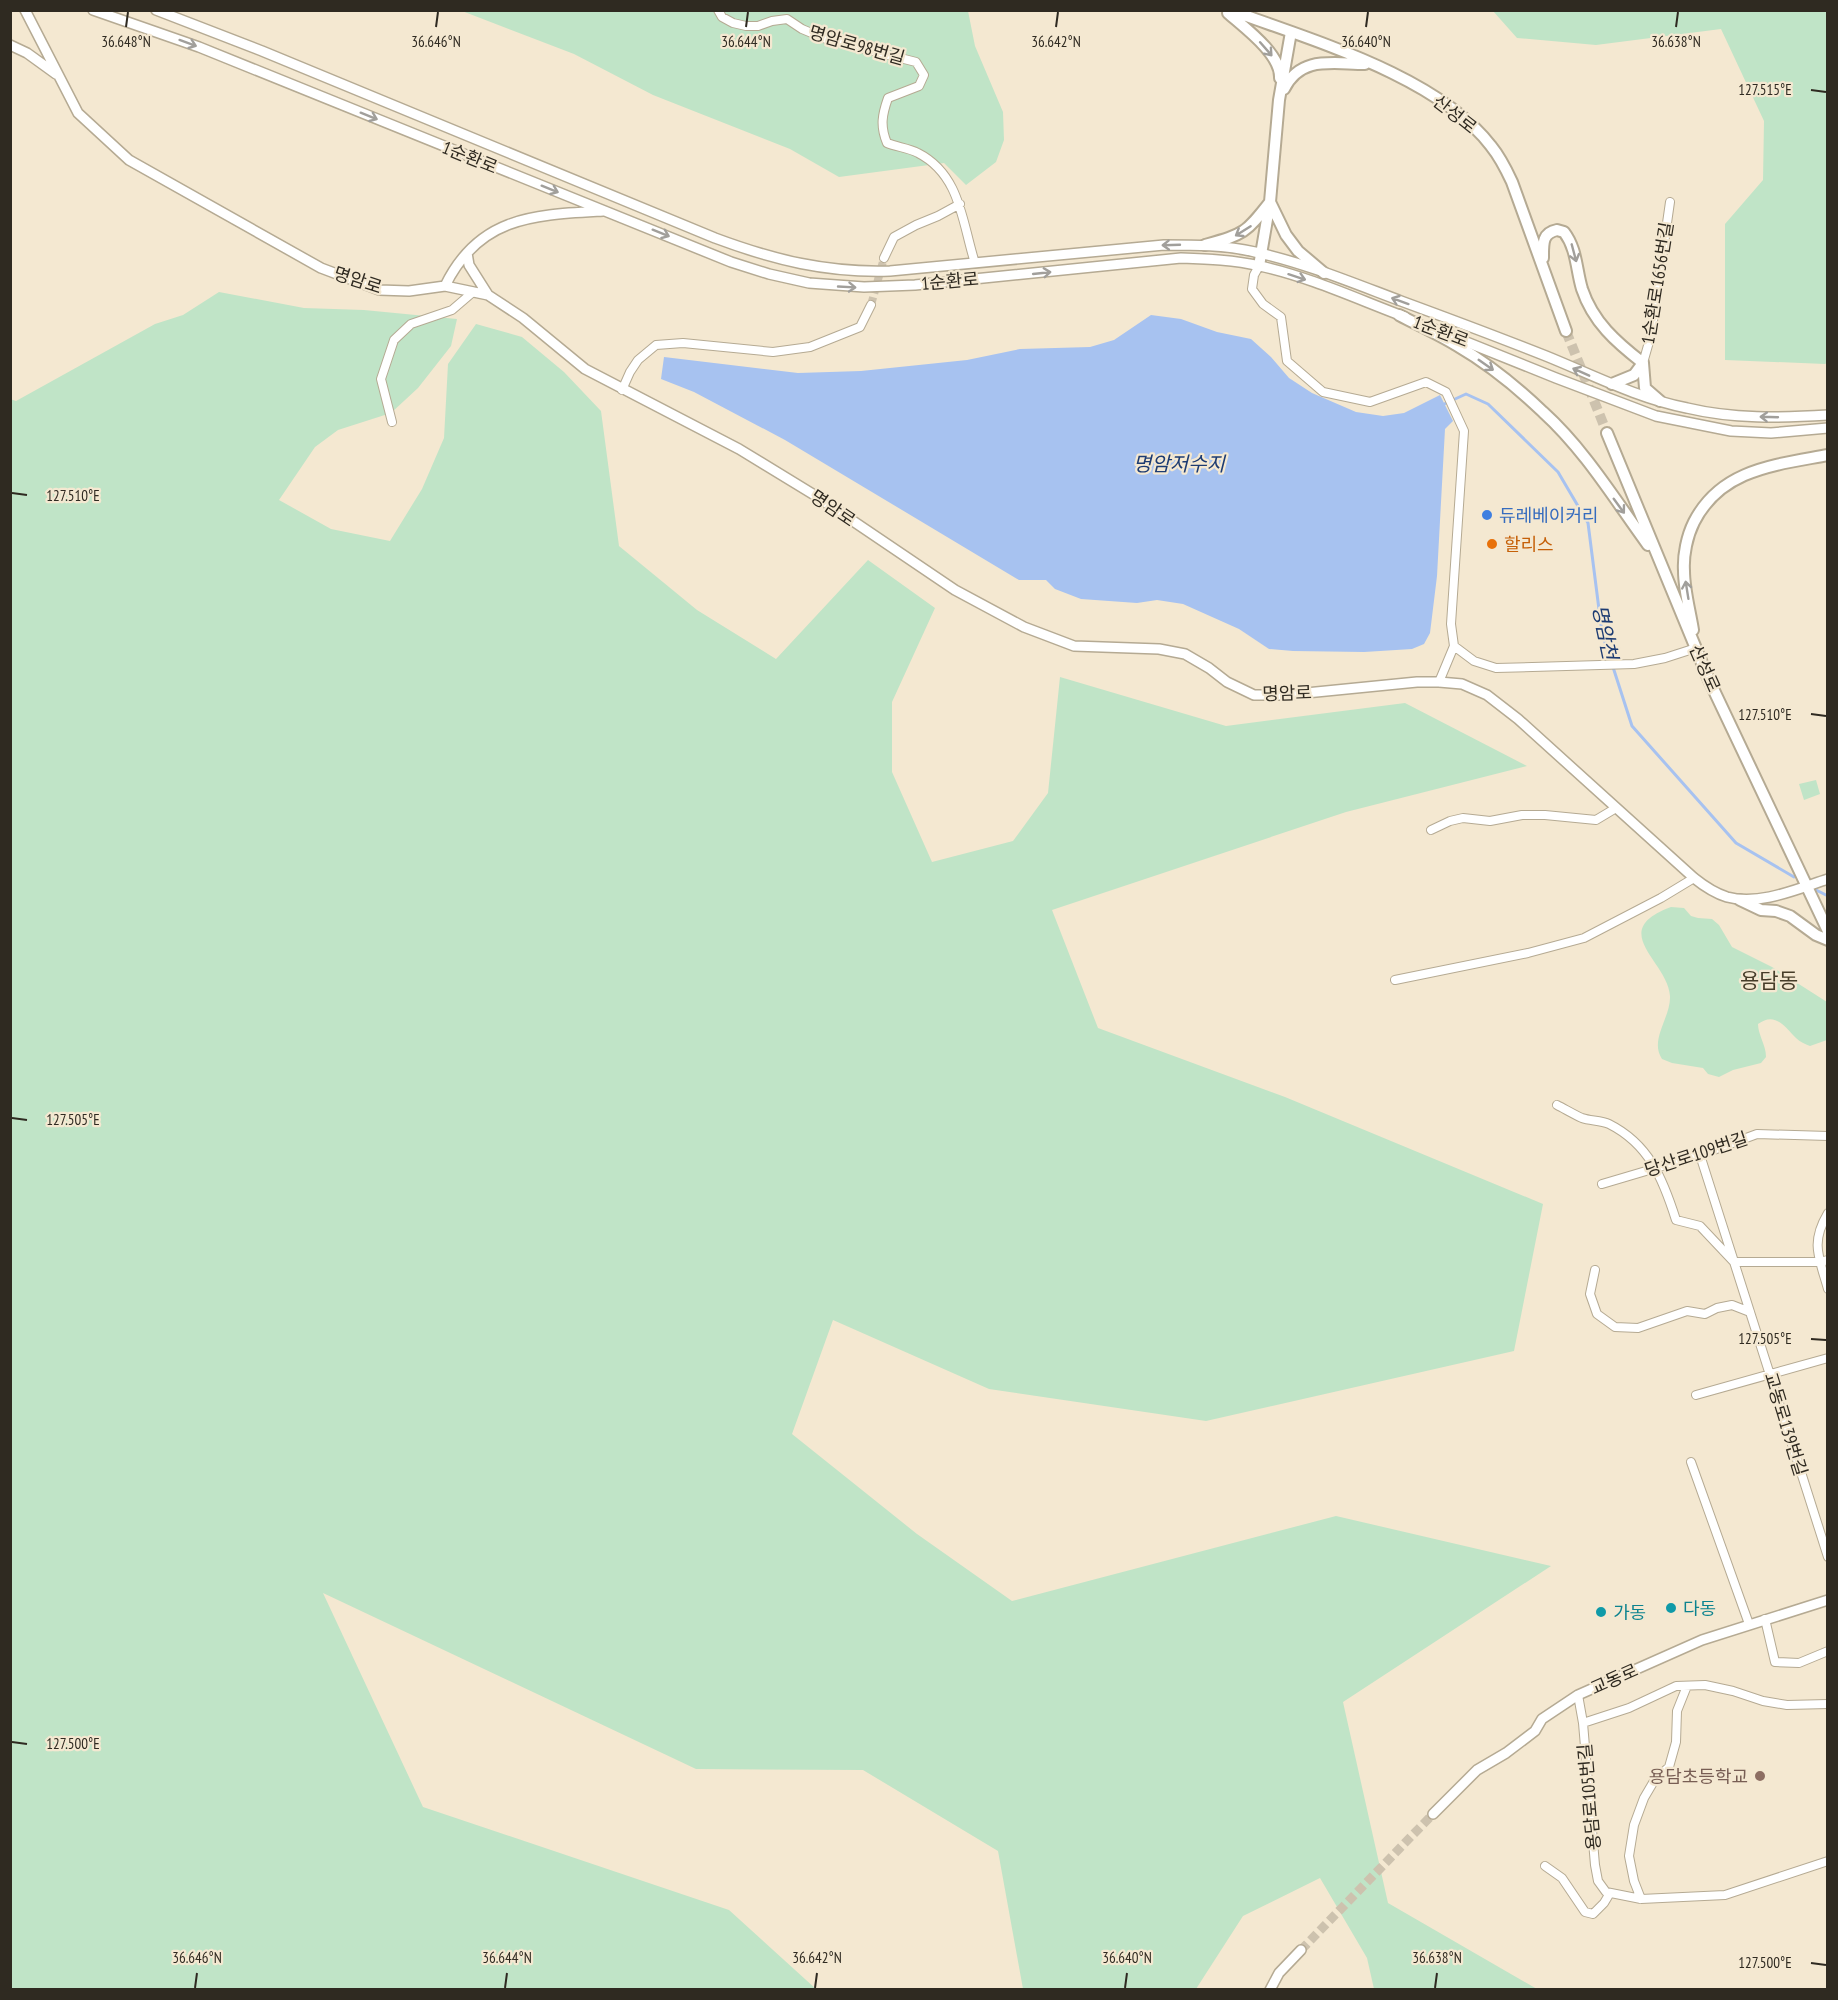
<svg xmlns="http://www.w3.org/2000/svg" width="1838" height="2000" font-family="'PT Sans Narrow','Noto Sans KR',sans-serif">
<rect width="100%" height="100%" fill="#f4e8d1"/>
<!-- green -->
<path fill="#c0e4c7" d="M462 11H968L975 46 1003 112 1004 140 996 162 966 185 944 163 839 177 790 149 653 95 574 54Z
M1493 11H1827V363L1825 364 1725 360V224L1763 180 1764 121 1721 29 1596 45 1517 38Z
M219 292 304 308 364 310 457 319 451 346 418 388 391 413 338 430 315 447 279 500 331 529 390 541 422 489 444 438 448 364 476 324 522 337 564 372 601 411 619 546 697 610 776 659 868 560 935 608 892 702V772L932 862 1013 841 1048 793 1060 677 1226 726 1405 703 1527 766 1346 812 1052 910 1098 1028 1285 1097 1543 1204 1514 1351 1206 1421 989 1389 833 1320 792 1434 917 1534 1012 1601 1336 1516 1551 1566 1343 1702 1388 1903 1537 1989H1374L1367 1958 1320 1878 1243 1916 1196 1989H1023L998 1851 863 1770 696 1769 323 1593 423 1807 729 1910 816 1989H11L10 399 16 401 155 324 183 315Z
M1816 780 1820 794 1804 800 1799 784Z
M1671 907 1684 908 1691 916 1698 918 1712 919 1719 925 1732 947 1772 967 1827 1002V1040L1810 1046C1805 1044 1800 1042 1796 1038 1785 1027 1775 1011 1758 1024 1758 1035 1766 1045 1766 1057L1761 1063 1733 1070 1719 1077 1708 1074 1703 1068 1672 1063 1662 1059C1649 1040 1671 1017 1670 996 1668 961 1606 931 1671 907Z"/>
<!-- water -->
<path fill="#a7c2f0" d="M1151 315 1181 319 1217 332 1251 339 1271 357 1289 378 1312 393 1356 412 1383 416 1404 413 1440 395 1453 421 1445 429 1437 576 1430 633 1424 644 1412 649 1364 652 1293 651 1269 649 1239 629 1183 604 1157 600 1137 603 1081 599 1055 589 1046 580H1019L785 440 694 392 661 379 664 357 798 373 861 371 967 360 1020 349 1090 347 1114 340Z"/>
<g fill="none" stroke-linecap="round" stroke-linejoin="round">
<!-- stream -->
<path stroke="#a7c2f0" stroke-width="3" d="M1442 405 1466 394 1488 404 1558 472 1588 523 1602 633 1632 726 1736 843 1794 877
M1816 890 1828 896"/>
<!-- minor-tunnel -->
<path stroke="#cdc2ae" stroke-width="8" stroke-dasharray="8 4" stroke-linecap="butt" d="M871 305 884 258"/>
<!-- tertiary-tunnel -->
<path stroke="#cdc2ae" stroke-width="9" stroke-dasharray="9 4.5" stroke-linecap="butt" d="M1301 1950 1433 1814"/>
<!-- secondary-tunnel -->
<path stroke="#cdc2ae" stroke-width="10" stroke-dasharray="10 5" stroke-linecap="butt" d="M1566 331 1607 433"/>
<!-- minor casing -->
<g stroke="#b5aa93" stroke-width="10">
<path id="minor" d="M718 10 722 17 733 23 746 26H758L772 21 787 19 802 29 826 39 916 62 924 75 919 86 888 98C882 115 880 126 887 143 897 147 909 148 918 153 961 175 962 223 975 263
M884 258 894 237 916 225 938 216 960 204
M1259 266 1254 275 1252 289 1263 304 1281 317 1287 361 1323 392 1370 402 1426 382 1446 392 1464 431 1451 624 1454 646
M1643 363 1651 335 1670 202
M622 390 630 372 638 360 656 345 683 343 773 352 810 347 860 327 871 305
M392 422 381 379 394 340 411 324 452 310 473 292
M1439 682 1454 646 1474 661 1496 668 1634 664 1665 658 1696 648
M1431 830 1450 821 1463 818 1490 821 1522 815H1545L1596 820 1616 808
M1395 980 1528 953 1584 938 1661 898 1694 878
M1557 1105C1565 1109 1573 1114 1582 1118 1590 1121 1601 1120 1609 1124 1649 1144 1663 1179 1676 1220L1700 1226 1734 1262H1820L1828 1260
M1700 1155 1828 1557
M1602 1184 1700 1155 1757 1134 1828 1136
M1828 1213C1810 1243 1819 1257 1828 1289
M1595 1270 1590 1294 1597 1314 1615 1327 1638 1328 1687 1311 1705 1314 1717 1308 1732 1305 1750 1312
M1696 1395 1828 1358
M1691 1462 1749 1624
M1765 1619 1775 1662 1799 1663 1828 1651
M1578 1695 1583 1723 1595 1865 1598 1881 1606 1892 1641 1899 1725 1895 1828 1861
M1583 1723 1629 1708 1676 1686 1705 1685 1733 1691 1763 1701 1787 1705 1828 1704
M1545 1866 1562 1878 1585 1912 1593 1914 1604 1903 1610 1893
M1641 1899 1634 1881 1629 1856 1634 1825 1644 1798 1654 1781 1669 1767 1676 1742 1677 1711 1687 1686"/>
</g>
<!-- tertiary casing -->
<g stroke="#b5aa93" stroke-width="12">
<path id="tertiary" d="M25 10 78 113 129 160 321 268 379 290 409 291 445 286 488 295 523 318 585 369 739 449 816 496 955 590 1024 627 1074 646 1159 649 1185 654 1209 668 1227 682 1254 695H1286L1417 682H1439L1462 684 1487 695 1518 719 1694 878C1704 886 1714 893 1727 897 1759 906 1797 889 1828 879
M93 10 199 47 731 262 769 274 809 283 864 287 915 285 1181 258C1208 259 1234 260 1260 266 1310 277 1357 299 1405 317
M156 10 262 51 715 238C774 260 827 273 890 271L1164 245C1194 245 1225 245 1255 252 1305 263 1353 283 1401 301 1450 319 1498 337 1546 356 1593 375 1637 398 1687 408 1733 419 1780 418 1828 415
M10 45 27 53 56 74
M467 253 469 265 488 295
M445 286C479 216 534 215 603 211
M1434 329 1556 378 1656 416 1731 431 1771 433 1828 428
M1433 1814 1477 1770 1506 1753 1535 1731 1542 1719 1578 1695 1702 1640 1828 1600
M1270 1990 1279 1973 1301 1950"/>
</g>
<!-- secondary casing -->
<g stroke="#b5aa93" stroke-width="14">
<path id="secondary" d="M1230 10C1311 40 1438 76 1491 146 1500 157 1506 169 1512 182L1566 331
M1228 13C1245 28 1281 54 1280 78
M1284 89C1301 55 1333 64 1365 64
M1205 245C1244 234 1245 234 1270 202L1286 235 1298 251 1324 273
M1543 258C1543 244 1542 233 1557 230L1564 232C1577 249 1576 269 1582 289 1593 322 1616 342 1643 363L1645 388 1660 401
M1259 266 1270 202 1279 100 1291 32
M1399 315C1418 325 1438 334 1456 345 1487 363 1517 387 1543 412 1585 450 1615 500 1648 545
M1612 384 1634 375 1643 363
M1607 433 1709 680 1828 931
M1693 630C1690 611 1684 590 1684 571 1683 555 1687 536 1694 522 1721 469 1775 465 1828 455
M1740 900 1761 910 1776 911 1790 916 1816 935 1828 940"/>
</g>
<!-- minor -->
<use href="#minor" stroke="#fff" stroke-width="8"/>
<!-- tertiary -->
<use href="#tertiary" stroke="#fff" stroke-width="9"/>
<!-- secondary -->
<use href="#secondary" stroke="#fff" stroke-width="10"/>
</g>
<!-- one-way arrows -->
<defs><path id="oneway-shaft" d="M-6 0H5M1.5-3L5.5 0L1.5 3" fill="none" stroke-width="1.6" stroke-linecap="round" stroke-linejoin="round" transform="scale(1.5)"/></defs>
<g stroke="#a19f9b">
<use href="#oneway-shaft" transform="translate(188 43) rotate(20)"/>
<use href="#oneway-shaft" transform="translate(1266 49) rotate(49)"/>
<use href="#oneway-shaft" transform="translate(369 116) rotate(22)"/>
<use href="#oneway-shaft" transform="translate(550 189) rotate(22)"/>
<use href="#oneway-shaft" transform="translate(1243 231) rotate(148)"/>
<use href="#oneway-shaft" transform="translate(661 233) rotate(22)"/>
<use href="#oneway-shaft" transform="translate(1171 245) rotate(178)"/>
<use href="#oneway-shaft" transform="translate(1574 253) rotate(75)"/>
<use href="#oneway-shaft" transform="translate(1042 273) rotate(-6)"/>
<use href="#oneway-shaft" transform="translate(1297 277) rotate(18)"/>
<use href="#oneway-shaft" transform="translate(847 287) rotate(3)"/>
<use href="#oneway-shaft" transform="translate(1400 301) rotate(-160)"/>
<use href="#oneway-shaft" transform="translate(1486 365) rotate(35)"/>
<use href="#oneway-shaft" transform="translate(1581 372) rotate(-156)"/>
<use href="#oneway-shaft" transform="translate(1769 417) rotate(-178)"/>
<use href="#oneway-shaft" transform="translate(1619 506) rotate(54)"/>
<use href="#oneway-shaft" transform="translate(1687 590) rotate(-99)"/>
</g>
<!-- ticks -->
<path fill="none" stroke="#2f2a21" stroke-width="2" d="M126 27 128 12M436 27 438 12M746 27 748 12M1056 27 1058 12M1366 27 1368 12M1676 27 1678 12M1811 90 1826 92M12 493 27 495M1811 714 1826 716M12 1118 27 1120M1811 1339 1826 1340M12 1742 27 1744M1811 1963 1826 1965M195 1988 197 1973M505 1988 507 1973M815 1988 817 1973M1125 1988 1127 1973M1435 1988 1437 1973"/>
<!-- markers -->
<circle fill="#3f7fe0" stroke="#f4e8d1" stroke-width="2" cx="1487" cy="515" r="6"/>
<circle fill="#e8710a" stroke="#f4e8d1" stroke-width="2" cx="1492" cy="544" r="6"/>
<g fill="#0f9aa8" stroke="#f4e8d1" stroke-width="2">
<circle cx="1671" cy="1608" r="6"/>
<circle cx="1601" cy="1612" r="6"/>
</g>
<circle fill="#8d6e63" stroke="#f4e8d1" stroke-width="2" cx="1760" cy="1776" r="6"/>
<g text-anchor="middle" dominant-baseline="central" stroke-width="4.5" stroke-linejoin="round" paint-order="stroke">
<!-- street labels -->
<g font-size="18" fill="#2f2a21" stroke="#f4e8d1">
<text transform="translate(857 45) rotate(16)">명암로98번길</text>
<text transform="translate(1455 114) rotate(38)">산성로</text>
<text transform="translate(470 157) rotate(22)">1순환로</text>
<text transform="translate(358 280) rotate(18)">명암로</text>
<text transform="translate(950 281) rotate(-5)">1순환로</text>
<text transform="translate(1657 283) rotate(-81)">1순환로1656번길</text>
<text transform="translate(1441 331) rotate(21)">1순환로</text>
<text transform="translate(833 508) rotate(34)">명암로</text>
<text transform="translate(1705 668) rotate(66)">산성로</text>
<text transform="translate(1287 693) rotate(-2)">명암로</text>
<text transform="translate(1696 1154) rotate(-18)">당산로109번길</text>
<text transform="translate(1786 1424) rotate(73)">교동로139번길</text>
<text transform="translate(1614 1679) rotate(-24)">교동로</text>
<text transform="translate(1589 1797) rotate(-95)">용담로105번길</text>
</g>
<!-- shop labels -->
<g font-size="18" fill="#366cbe" stroke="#f4e8d1" text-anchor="start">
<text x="1499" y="515">듀레베이커리</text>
</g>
<!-- food labels -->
<g font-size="18" fill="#c56008" stroke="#f4e8d1" text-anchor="start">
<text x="1504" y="544">할리스</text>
</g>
<!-- culture labels -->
<g font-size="18" fill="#0d838f" stroke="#f4e8d1" text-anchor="start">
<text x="1683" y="1608">다동</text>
<text x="1613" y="1612">가동</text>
</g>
<!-- education labels -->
<g font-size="18" fill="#785e54" stroke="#f4e8d1" text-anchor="end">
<text x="1748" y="1776">용담초등학교</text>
</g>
<!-- water labels -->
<g font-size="20" font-style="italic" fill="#1c3b72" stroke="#f4e8d1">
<text x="1179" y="464">명암저수지</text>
<text transform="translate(1605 632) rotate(78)">명암천</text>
</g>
<!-- quarter labels -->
<g font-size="21" fill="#463d29" stroke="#f4e8d1">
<text x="1769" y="980">용담동</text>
</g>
</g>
<g font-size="15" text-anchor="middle" fill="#2f2a21" stroke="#f4e8d1" stroke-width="4.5" stroke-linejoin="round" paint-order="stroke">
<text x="126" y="47">36.648°N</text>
<text x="436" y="47">36.646°N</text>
<text x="746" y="47">36.644°N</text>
<text x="1056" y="47">36.642°N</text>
<text x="1366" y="47">36.640°N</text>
<text x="1676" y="47">36.638°N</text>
<text x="1765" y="95">127.515°E</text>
<text x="73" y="501">127.510°E</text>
<text x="1765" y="720">127.510°E</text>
<text x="73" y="1125">127.505°E</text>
<text x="1765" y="1344">127.505°E</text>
<text x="73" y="1749">127.500°E</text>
<text x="197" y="1963">36.646°N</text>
<text x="507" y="1963">36.644°N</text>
<text x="817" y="1963">36.642°N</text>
<text x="1127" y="1963">36.640°N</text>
<text x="1437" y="1963">36.638°N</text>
<text x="1765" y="1968">127.500°E</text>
</g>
<!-- border -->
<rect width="1838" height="2000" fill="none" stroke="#2f2a21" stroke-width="24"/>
</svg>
